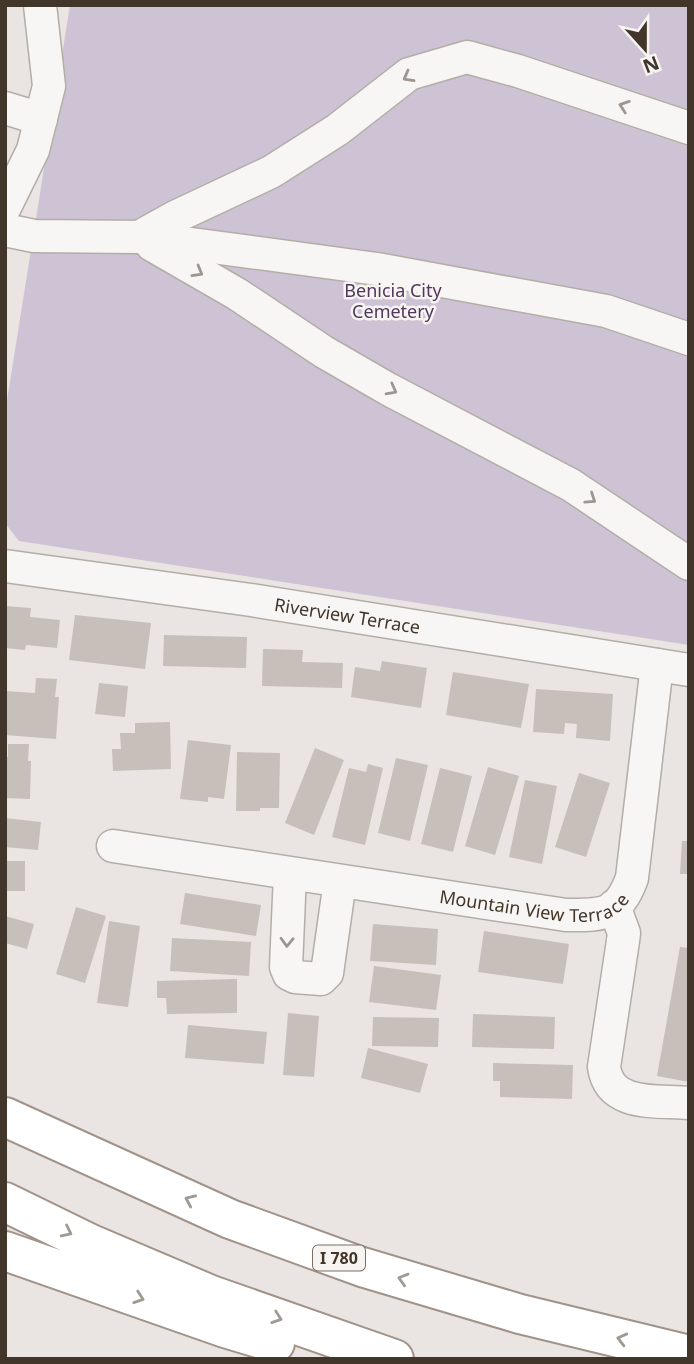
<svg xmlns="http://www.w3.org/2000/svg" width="694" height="1364" font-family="'Noto Sans',sans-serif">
<rect width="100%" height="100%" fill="#eae5e2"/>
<!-- green -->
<path fill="#cdc3d4" d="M70 5H689V645L19 541 5 523V413Z"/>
<!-- building -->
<path fill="#c7bfb9" d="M5 606 31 608 30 617 60 620 57 648 26 645 25 650 5 648Z
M75 615 151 623 145 669 69 660Z
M164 635 247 637 246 668 163 666Z
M263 649 303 650 302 662 343 663 342 688 262 686Z
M382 661 427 668 421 708 351 697 355 667 380 671Z
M453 672 529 684 521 728 446 715Z
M36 678 57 679 55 697H59L56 739 5 735V691L35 693Z
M99 683 128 686 125 717 95 714Z
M536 689 613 694 610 741 576 738 577 724 565 723 564 734 533 732Z
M170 722 171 769 113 771 112 749H121L120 733H135V723Z
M188 740 231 745 224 799 208 797V802L180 799Z
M8 744H29L28 761H31L30 799 5 798V757H8Z
M315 748 344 760 314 835 285 823Z
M237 752 280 753 279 808H260V811H236Z
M396 758 428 765 410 841 378 833Z
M368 764 383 768 365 845 332 837 349 768 366 772Z
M488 767 519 776 495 855 465 846Z
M440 768 472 776 453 852 421 844Z
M579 773 610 783 586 857 555 847Z
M525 780 557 786 542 864 509 857Z
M5 818 41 822 38 850 5 847Z
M682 841H689V874H680Z
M5 861H25V891H5Z
M185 893 261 905 256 936 180 924Z
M76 907 106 916 85 983 56 974Z
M5 916 34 924 27 949 5 943Z
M109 921 140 926 128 1007 97 1003Z
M373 924 438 929 436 965 370 961Z
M484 931 569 944 563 984 478 972Z
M172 938 251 942 249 976 170 971Z
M680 947 689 948V1082L657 1076Z
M374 966 441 975 436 1010 369 1002Z
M237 979V1013L167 1014 166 998H157V981Z
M288 1013 319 1016 314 1077 283 1075Z
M473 1014 555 1017 554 1049 472 1047Z
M373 1017 439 1018 438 1047 372 1046Z
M188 1025 267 1032 264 1064 185 1058Z
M368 1048 428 1064 420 1093 361 1078Z
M493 1063 573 1065 572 1099 500 1097V1081H493Z"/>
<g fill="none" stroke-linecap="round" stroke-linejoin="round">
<!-- minor casing -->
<g stroke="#b4ada7" stroke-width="35">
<g id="minor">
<path d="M5 108 41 119"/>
<path d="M5 207 33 150 49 86 40 5"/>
<path d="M5 230 34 236 139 237 377 269 606 311 689 339"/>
<path d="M139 237 175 217 271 172 337 130 409 74 467 57 518 71 689 128"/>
<path d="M152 245 237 294 324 352 388 389 571 485 689 564"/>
<path id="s1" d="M5 566 251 600 689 670"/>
<path id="s2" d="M113 846 566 915C602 915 618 917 632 878L657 665"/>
<path d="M290 874 286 967 289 974 295 977 321 979 327 973 340 881"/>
<path d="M614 906 624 933 623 941 604 1067C610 1108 657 1100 689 1103"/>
</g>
</g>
<!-- highway casing -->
<g stroke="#a19389" stroke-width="42">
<path id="highway" d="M5 1117 230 1219 362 1267 520 1314 689 1355
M5 1202 91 1244 211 1295 394 1359
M5 1251 225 1328 275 1343"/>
</g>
<!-- minor -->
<use href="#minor" stroke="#f8f6f5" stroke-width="32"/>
<!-- highway -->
<use href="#highway" stroke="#fff" stroke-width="38"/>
</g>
<!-- one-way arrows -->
<defs><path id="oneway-chevron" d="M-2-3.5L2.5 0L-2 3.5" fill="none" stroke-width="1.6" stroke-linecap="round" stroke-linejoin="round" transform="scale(1.75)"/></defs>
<g stroke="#9d9690">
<use href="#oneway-chevron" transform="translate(408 77) rotate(151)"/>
<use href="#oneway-chevron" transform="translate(624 106) rotate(-161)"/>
<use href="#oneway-chevron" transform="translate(198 272) rotate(30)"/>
<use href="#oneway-chevron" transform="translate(392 390) rotate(28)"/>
<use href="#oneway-chevron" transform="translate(591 499) rotate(34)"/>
<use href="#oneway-chevron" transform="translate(287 942) rotate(92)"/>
</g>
<g stroke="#a09a94">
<use href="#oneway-chevron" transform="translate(190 1200) rotate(-156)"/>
<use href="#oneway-chevron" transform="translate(67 1232) rotate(26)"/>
<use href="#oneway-chevron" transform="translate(403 1279) rotate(-163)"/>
<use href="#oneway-chevron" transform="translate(139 1298) rotate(19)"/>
<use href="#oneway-chevron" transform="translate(277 1318) rotate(19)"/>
<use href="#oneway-chevron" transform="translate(622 1339) rotate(-166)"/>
</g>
<g text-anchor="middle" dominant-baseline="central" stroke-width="5" stroke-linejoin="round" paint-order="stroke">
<!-- shield labels -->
<rect fill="#f8f4f1" stroke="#796e66" stroke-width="2" x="313" y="1245.5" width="52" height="25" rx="5"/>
<g font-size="16" font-weight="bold" fill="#42352a">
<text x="339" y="1258">I 780</text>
</g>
<!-- park labels -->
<g font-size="18" fill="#50375e" stroke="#f8f4f1">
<text x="393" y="290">Benicia City<tspan x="393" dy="21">Cemetery</tspan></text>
</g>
<!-- street labels -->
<g font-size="18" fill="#42352a" stroke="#f8f4f1">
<text stroke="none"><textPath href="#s1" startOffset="346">Riverview Terrace</textPath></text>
<text stroke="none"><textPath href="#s2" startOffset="427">Mountain View Terrace</textPath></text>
</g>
</g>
<!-- border -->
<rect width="694" height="1364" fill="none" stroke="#42352a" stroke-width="14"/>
<!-- north arrow -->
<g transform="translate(645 49) rotate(159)" stroke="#f8f4f1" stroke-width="5" paint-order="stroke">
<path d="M0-5L12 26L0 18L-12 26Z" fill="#42352a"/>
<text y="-10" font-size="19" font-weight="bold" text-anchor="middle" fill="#42352a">N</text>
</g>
</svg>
